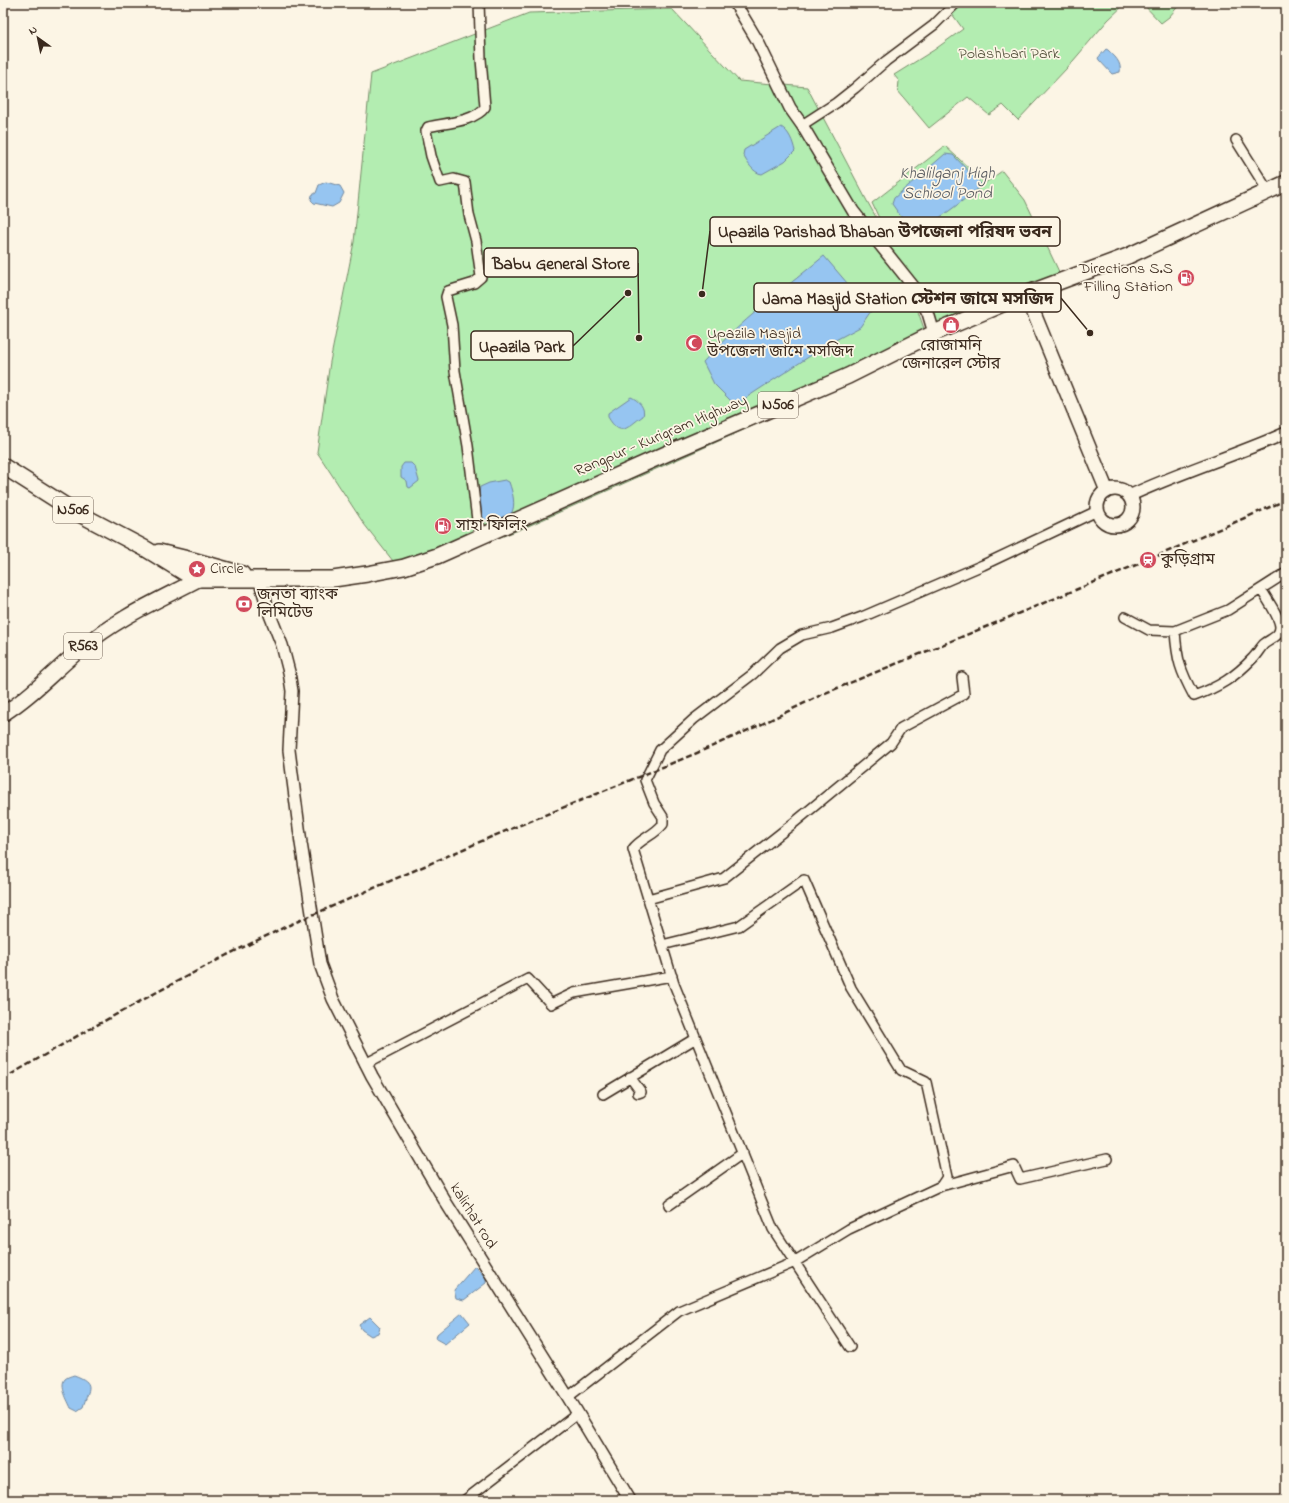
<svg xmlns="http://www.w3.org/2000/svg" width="1289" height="1503" font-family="'Indie Flower','Noto Sans Bengali',sans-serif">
<rect width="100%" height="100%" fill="#fcf5e5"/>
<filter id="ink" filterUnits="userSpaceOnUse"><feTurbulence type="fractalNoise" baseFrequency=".025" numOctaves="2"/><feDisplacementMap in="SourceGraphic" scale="8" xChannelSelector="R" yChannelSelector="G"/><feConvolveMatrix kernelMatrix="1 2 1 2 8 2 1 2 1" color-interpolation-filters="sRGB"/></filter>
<g filter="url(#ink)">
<!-- green -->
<path fill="#b3edb1" stroke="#778c68" d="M944 3H1126L1108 20 1067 68 1018 120 1003 105 989 115 968 97 929 128 898 91 899 81 894 75 934 50 963 29Z
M1142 3H1181L1169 17 1161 23Z
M672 9 739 81 807 87 867 201 891 244 872 203 945 146 985 183 1002 171 1025 200 1062 278 944 334 904 271 929 343 851 382 526 527 404 575 364 524 317 452 330 362 354 242 371 74 529 13Z"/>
<!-- water -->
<path fill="#96c5f1" stroke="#72879d" d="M1106 49 1108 50C1114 56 1122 62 1120 72L1112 74 1099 60 1098 58Z
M781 127C789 131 793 142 795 151L785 161 762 174C753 173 747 162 743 155L744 150Z
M945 154 953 155 981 184 979 188C965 198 925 234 909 228L892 204 894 198Z
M326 182 340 186 344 193 339 203 332 207 314 203 311 200 312 195 316 193 319 185Z
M824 256 871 311 860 327 830 343 735 405 714 384 703 362C739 322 783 290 824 256Z
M631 397C638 400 646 408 643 416 627 427 621 439 608 417V413Z
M404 463H411L415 467 419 481 410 488 408 487 407 481 401 477V467Z
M505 480 509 482C518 507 516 524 485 521 480 513 478 497 480 487L489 483Z
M475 1266 486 1278V1283L464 1300 456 1298 454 1290Z
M462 1313 470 1323 445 1344 436 1339 437 1334Z
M370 1317 380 1327 378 1333 371 1336 362 1330 359 1325Z
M74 1375C96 1383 89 1388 83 1407L77 1411 71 1408C68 1401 59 1386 65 1379 67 1377 71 1376 74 1375Z"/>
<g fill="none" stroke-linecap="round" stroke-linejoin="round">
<!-- minor casing -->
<g stroke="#3b2a1e" stroke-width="12">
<path id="minor" d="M479 3 481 59 485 107C475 122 444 123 428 127L426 131 431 156 440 182 454 179 465 182 469 215 476 241 481 277 474 283 448 291 446 297 452 325 455 371 468 446 477 520 483 535
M802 125 836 103 855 88 886 61 934 25 956 3
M1236 140 1268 191
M1125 617 1149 630 1175 631 1228 610 1286 573
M1175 631C1177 660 1180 670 1194 696 1219 687 1235 677 1253 658 1257 654 1260 648 1264 644 1270 639 1280 637 1280 627 1280 617 1266 598 1261 589
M648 899 724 878 795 822 891 743 901 728 964 694 962 677
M365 1064 528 979 551 1004 574 993 672 976
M630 1077 641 1092 638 1093
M603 1094 696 1038
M941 1186 1014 1166 1020 1179 1107 1159
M669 1205 743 1153
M850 1347 773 1229 674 984 633 849C640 839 655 835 663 824V817L654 803 645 780 660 750 694 719 753 674 780 648 802 635 832 628 862 617 983 565 1097 511
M568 1397 679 1311 795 1262 849 1229 941 1186 947 1177 926 1082 901 1070 851 988 804 880 739 926 662 945
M465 1500 577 1414"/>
</g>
<!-- tertiary casing -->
<g stroke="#3b2a1e" stroke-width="14">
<path id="tertiary" d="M735 3 757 40 790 108 802 125 853 211 917 291 928 313 934 333
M1129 496C1180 472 1234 456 1286 433
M259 579 270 615 282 645 289 672 292 691 289 750 301 843 320 964 333 999 372 1076 445 1201 568 1397 630 1500"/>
</g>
<!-- secondary casing -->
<g stroke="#3b2a1e" stroke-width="16">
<path id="secondary" d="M1026 294 1107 491
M1097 507a18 18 0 1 1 36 0a18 18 0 1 1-36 0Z"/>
</g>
<!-- primary casing -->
<g stroke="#3b2a1e" stroke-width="17">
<path id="primary" d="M3 714C32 696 55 670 82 648 117 618 159 600 199 579L204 573"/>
</g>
<!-- trunk casing -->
<g stroke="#3b2a1e" stroke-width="18">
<path id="trunk" d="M3 466 74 511 146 549 185 573 199 579H333L367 574 404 567 437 556 668 453 848 376 934 333 1026 294 1128 256 1286 183
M159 552 192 560 242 574"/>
</g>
<!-- minor -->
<use href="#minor" stroke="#fcf5e5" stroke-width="9"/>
<!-- tertiary -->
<use href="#tertiary" stroke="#fcf5e5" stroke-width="11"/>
<!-- secondary -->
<use href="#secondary" stroke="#fcf5e5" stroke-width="13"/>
<!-- primary -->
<use href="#primary" stroke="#fcf5e5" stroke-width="14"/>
<!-- trunk -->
<use href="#trunk" stroke="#fcf5e5" stroke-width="15"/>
<!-- rail -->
<path stroke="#3b2a1e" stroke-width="2.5" stroke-dasharray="6 3" stroke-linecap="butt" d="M3 1079 86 1031 159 991 227 955 287 926 491 837 697 753 762 724 823 694 1148 560 1286 500"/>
</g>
</g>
<!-- icons -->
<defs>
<g id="fuel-disc" transform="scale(0.9)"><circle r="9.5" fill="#d1495b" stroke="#fcf5e5"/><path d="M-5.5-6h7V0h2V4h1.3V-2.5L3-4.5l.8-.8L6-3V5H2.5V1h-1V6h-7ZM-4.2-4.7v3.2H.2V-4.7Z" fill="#fff"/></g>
<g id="shop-disc" transform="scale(0.9)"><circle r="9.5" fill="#d1495b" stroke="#fcf5e5"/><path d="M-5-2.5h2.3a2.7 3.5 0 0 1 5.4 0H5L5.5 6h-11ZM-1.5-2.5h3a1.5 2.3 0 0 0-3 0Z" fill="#fff"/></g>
<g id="mosque-disc" transform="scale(0.9)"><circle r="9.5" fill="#d1495b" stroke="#fcf5e5"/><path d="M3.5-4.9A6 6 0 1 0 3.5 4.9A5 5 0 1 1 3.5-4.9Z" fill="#fff"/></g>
<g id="station-disc" transform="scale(0.9)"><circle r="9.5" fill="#d1495b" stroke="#fcf5e5"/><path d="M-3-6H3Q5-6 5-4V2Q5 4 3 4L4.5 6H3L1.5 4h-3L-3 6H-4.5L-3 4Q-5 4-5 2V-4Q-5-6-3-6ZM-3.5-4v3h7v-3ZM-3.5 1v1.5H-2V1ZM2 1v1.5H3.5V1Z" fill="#fff"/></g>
<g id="sight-disc" transform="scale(0.9)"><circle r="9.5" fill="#d1495b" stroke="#fcf5e5"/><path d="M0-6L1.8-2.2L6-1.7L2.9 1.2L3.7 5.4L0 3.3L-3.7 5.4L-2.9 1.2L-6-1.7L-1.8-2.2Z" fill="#fff"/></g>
<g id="bank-disc" transform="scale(0.9)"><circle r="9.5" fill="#d1495b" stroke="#fcf5e5"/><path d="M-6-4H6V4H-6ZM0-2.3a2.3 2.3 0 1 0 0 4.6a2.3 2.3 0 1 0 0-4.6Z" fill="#fff"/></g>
</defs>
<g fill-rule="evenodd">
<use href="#fuel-disc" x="1186" y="278"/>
<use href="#shop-disc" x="951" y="325"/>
<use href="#mosque-disc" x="694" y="343"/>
<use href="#fuel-disc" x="443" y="526"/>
<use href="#station-disc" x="1148" y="560"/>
<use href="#sight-disc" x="197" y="569"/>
<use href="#bank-disc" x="244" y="604"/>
</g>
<g text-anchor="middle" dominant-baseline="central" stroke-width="3.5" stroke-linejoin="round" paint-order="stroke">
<!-- shield labels -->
<g fill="#fcf5e5" stroke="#75675a" stroke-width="1">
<rect x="758" y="392" width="40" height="26" rx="3"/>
<rect x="53" y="497" width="40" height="26" rx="3"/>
<rect x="64" y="633" width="38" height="26" rx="3"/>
</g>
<g font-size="15" font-weight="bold" fill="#3b2a1e">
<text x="778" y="405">N506</text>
<text x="73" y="510">N506</text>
<text x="83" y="646">R563</text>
</g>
<!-- park labels -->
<g font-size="16" fill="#53513b" stroke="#fcf5e5">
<text x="1009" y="54">Polashbari Park</text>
</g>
<!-- poi labels -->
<g font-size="16" fill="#3b2a1e" stroke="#fcf5e5" text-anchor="start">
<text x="1173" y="269" text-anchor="end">Directions S.S<tspan x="1173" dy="18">Filling Station</tspan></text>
<text x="707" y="334">Upazila Masjid<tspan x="707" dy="18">উপজেলা জামে মসজিদ</tspan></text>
<text x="951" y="346" text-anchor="middle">রোজামনি<tspan x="951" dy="18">জেনারেল স্টোর</tspan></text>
<text x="456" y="526">সাহা ফিলিং</text>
<text x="1161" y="560">কুড়িগ্রাম</text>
<text x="210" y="569">Circle</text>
<text x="257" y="595">জনতা ব্যাংক<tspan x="257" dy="18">লিমিটেড</tspan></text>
</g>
<!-- street labels -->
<g font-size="16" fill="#3b2a1e" stroke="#fcf5e5">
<text transform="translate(661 436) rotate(-23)">Rangpur - Kurigram Highway</text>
<text transform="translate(473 1216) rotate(58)">kalirhat rod</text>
</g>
<!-- water labels -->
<g font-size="17" font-style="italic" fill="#56585d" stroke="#fcf5e5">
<text x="947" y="173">Khalilganj High<tspan x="947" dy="20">Schiool Pond</tspan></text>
</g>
</g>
<!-- callouts -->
<path fill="none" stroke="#3b2a1e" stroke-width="1.5" d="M702 294L710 231M639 338L638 263M1090 333L1061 298M628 293L573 346"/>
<g fill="#3b2a1e" stroke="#fcf5e5" stroke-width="1.5">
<circle cx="702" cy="294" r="4"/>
<circle cx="639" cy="338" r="4"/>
<circle cx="1090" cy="333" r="4"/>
<circle cx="628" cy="293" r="4"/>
</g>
<g fill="#fcf5e5" stroke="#3b2a1e" stroke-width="1.5">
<rect x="710" y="217" width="350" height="29" rx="4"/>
<rect x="484" y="248" width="154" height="29" rx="4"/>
<rect x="754" y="283" width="307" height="29" rx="4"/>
<rect x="471" y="331" width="102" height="29" rx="4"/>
</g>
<g font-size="17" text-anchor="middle" font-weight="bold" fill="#3b2a1e">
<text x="885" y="237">Upazila Parishad Bhaban উপজেলা পরিষদ ভবন</text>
<text x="561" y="269">Babu General Store</text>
<text x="908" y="304">Jama Masjid Station স্টেশন জামে মসজিদ</text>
<text x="522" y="352">Upazila Park</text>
</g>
<!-- margin -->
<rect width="1289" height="1503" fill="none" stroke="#fcf5e5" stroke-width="16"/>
<rect x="8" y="8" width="1273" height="1487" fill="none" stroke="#3b2a1e" stroke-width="1.5" filter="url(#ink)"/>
<!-- north arrow -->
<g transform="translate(38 38) rotate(327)" stroke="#fcf5e5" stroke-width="3" paint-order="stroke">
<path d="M0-3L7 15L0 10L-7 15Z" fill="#3b2a1e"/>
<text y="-6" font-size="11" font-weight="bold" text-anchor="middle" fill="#3b2a1e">N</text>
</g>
</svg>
